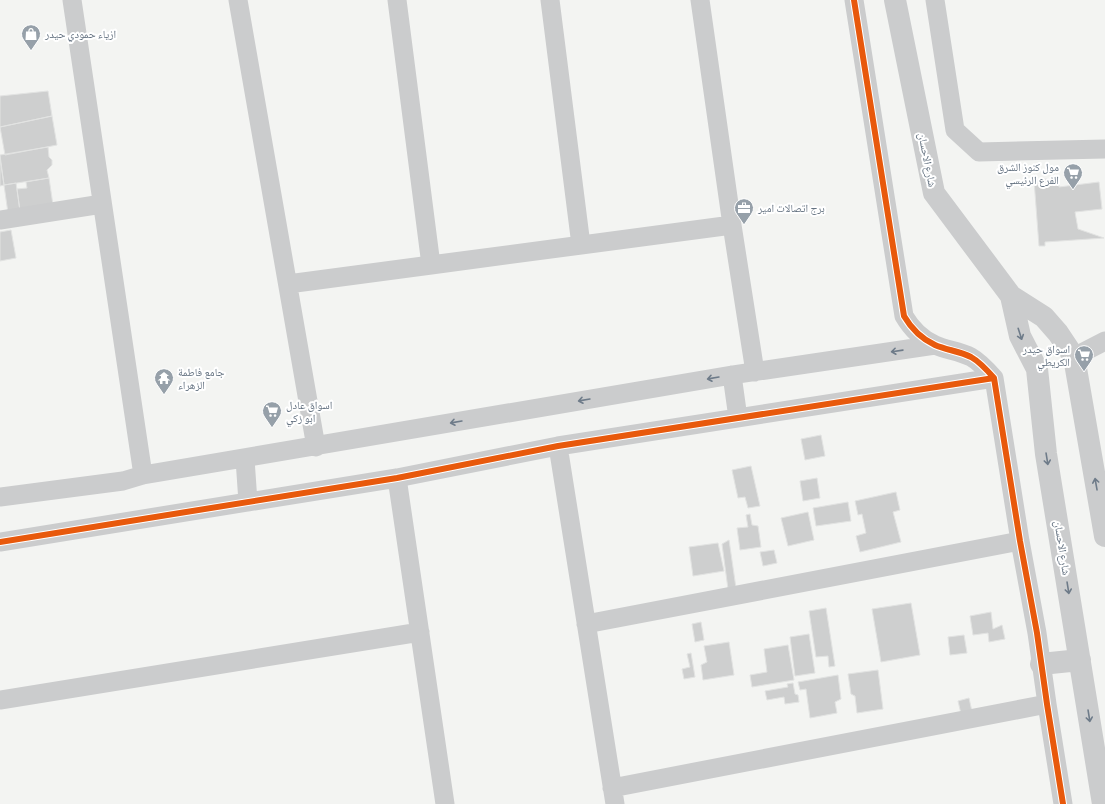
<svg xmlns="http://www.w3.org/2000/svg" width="1105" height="804" font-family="'Source Sans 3','Noto Naskh Arabic',sans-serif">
<rect width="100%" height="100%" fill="#f3f4f2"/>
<!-- building -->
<path fill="#cecfcf" stroke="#e2e3e2" d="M48 91 52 116 0 127V96Z
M52 116 57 145 5 155 0 127Z
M48 147 49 157 52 160V165L47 170 49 178 4 185 0 155Z
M0 159 4 185 0 186Z
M49 178 53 205 20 211 17 189 27 188 26 182Z
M1059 178V187L1099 182 1102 209 1075 212 1078 229 1104 238 1045 242V246H1039L1034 180Z
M16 183 20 211 8 213 4 185Z
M11 230 16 258 0 261V232Z
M821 435 825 456 805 460 801 439Z
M751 466 760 506 748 508 745 497 738 498 732 470Z
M817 478 820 498 803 501 800 481Z
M896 492 900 510 893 512 901 542 860 552 856 536 866 533 862 514 858 515 855 501Z
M848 502 851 521 816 526 813 508Z
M808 512 814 540 788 546 781 518Z
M750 514 752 525 758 526 761 547 740 550 737 528 748 527 746 515Z
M729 540 736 588 728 589 722 544Z
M718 543 724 571 693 576 689 547Z
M774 550 777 563 763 566 760 552Z
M911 603 920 655 881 662 872 609Z
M826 608 835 666 829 667 828 656 816 657 809 611Z
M991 612 993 629 1002 625 1005 639 989 642 988 633 973 635 970 616Z
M701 622 704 640 695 642 692 624Z
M809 634 815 673 795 676 790 637Z
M964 635 967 653 950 655 948 637Z
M729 642 734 675 703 680 701 665 707 662 704 646Z
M788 645 794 680 752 687 750 675 767 672 764 649Z
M691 653 695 677 684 679 682 669 690 667 687 654Z
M878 670 883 709 857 713 855 696 851 694 848 674Z
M838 675 841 699 835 702 837 713 810 718 806 689 800 690 798 682Z
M793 683 795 694 798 695 799 702 785 704 784 697 767 700 765 691 788 687 787 684Z
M969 698 973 716 962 718 958 701Z"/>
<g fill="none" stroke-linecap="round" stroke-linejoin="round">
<!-- minor -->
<path stroke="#cbcccd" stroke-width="19" d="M72 0 143 475
M238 0 316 447
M550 0 581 245
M700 0 732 225 755 372
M854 0 904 316C911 328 922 339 935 345 946 350 959 351 971 357 980 362 987 370 994 378L1020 541 1037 633 1047 704 1063 804
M935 0 955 130 979 152 1105 149
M0 220 102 204
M431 265 732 225
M288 284 431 265 397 0
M1074 357 1105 341
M732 375 738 418
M558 446 615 804
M245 459 248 502
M397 478 445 804
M0 497 123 481 143 475 732 375 935 345
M0 542 397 478 558 446 994 378
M586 624 1020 541
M0 700 420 632
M612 788 1047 704"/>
<!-- tertiary -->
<path stroke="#cbcccd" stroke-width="22" d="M895 0 934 193 1011 296 1044 317 1058 333 1074 357 1105 536
M1011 296 1020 336 1037 369 1046 454 1103 804
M1041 664 1080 660"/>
<!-- cycleway casing -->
<g stroke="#fff" stroke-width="8">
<path id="cycleway" d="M854 0 904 316C911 328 922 339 935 345 946 350 959 351 971 357 980 362 987 370 994 378L1020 541 1037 633 1047 704 1063 804
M0 542 397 478 558 446 994 378"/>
</g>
<!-- cycleway -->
<use href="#cycleway" stroke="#e8590c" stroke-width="6"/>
</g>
<!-- one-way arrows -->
<defs><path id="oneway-shaft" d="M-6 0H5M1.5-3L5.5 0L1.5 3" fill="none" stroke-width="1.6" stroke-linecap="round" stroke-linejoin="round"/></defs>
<g stroke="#6e7b89">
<use href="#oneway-shaft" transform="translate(1020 334) rotate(72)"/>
<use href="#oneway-shaft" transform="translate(897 351) rotate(172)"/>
<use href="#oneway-shaft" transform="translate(713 378) rotate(170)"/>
<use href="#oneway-shaft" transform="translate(584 400) rotate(170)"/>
<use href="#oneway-shaft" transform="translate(456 422) rotate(170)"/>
<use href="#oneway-shaft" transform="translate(1047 459) rotate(81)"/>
<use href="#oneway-shaft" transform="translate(1096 484) rotate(-100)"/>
<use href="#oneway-shaft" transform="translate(1068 588) rotate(81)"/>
<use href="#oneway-shaft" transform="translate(1089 716) rotate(81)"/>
</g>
<!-- icons -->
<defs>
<g id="shop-pin" transform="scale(1)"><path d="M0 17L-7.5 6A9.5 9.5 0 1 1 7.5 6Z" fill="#96a0a9" stroke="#fff"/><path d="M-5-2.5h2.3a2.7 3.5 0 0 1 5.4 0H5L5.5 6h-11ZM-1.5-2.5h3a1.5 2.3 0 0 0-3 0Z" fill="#fff"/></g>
<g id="supermarket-pin" transform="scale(1)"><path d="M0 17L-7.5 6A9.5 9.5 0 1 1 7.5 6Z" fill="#96a0a9" stroke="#fff"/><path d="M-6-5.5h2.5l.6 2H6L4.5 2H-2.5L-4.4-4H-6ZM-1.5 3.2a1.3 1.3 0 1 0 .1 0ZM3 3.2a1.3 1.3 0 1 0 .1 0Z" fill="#fff"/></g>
<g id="office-pin" transform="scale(1)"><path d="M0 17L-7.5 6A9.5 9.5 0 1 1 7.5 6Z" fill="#96a0a9" stroke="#fff"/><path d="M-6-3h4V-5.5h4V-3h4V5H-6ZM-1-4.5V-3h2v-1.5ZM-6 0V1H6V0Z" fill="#fff"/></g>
<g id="temple-pin" transform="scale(1)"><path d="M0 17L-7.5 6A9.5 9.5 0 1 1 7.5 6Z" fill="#96a0a9" stroke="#fff"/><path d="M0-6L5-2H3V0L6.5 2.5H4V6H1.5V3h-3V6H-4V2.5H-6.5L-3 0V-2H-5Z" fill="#fff"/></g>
</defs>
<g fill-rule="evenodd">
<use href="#shop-pin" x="31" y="34"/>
<use href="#supermarket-pin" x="1073" y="173"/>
<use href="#office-pin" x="744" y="208"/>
<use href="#supermarket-pin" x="1084" y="355"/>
<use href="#temple-pin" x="164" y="378"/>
<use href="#supermarket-pin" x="272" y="411"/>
</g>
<g text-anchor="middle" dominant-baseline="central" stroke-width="4" stroke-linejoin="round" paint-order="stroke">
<!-- poi labels -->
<g font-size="11" fill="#647281" stroke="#fff" text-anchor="start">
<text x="45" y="34">ازياء حمودي حيدر</text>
<text x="1059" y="167" text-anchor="end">مول كنوز الشرق<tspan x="1059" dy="13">الفرع الرئيسي</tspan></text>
<text x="758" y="208">برج اتصالات امير</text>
<text x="1070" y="349" text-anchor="end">اسواق حيدر<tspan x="1070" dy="13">الكريطي</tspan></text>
<text x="178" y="372">جامع فاطمة<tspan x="178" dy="13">الزهراء</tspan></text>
<text x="286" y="405">اسواق عادل<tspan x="286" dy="13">ابو زكي</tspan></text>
</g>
<!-- street labels -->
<g font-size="11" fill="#647281" stroke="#fff">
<text transform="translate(927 160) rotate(79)">شارع الاحسان</text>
<text transform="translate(1062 548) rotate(81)">شارع الاحسان</text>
</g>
</g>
</svg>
